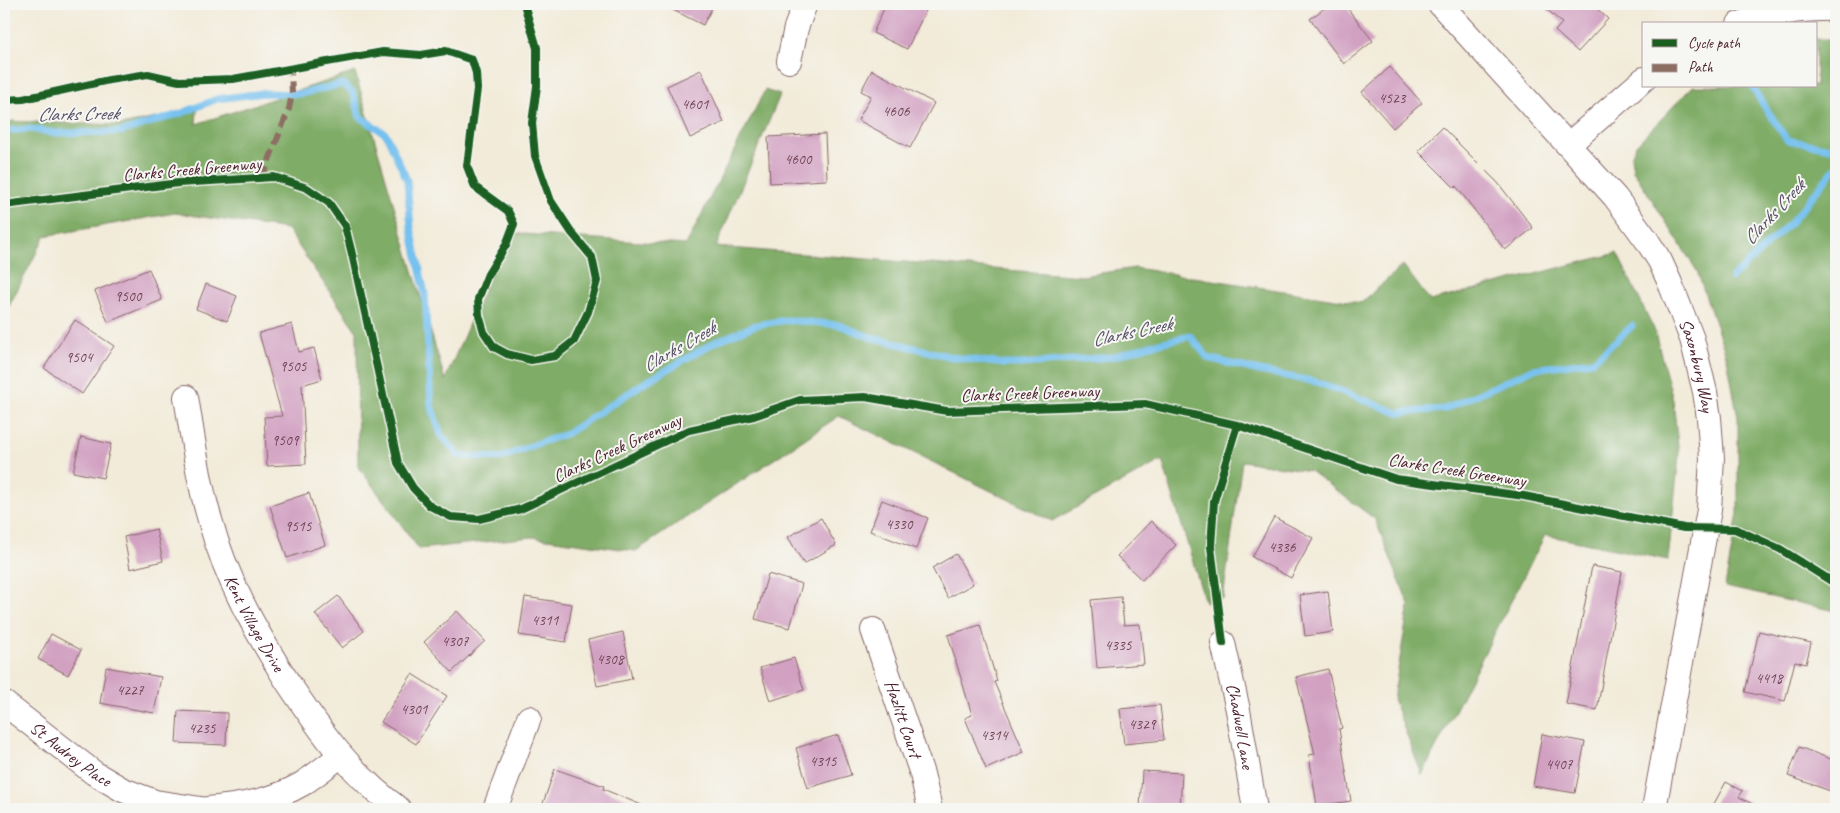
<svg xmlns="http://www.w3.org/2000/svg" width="1840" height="813" font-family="Caveat,sans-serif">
<rect width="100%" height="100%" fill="#f6f6f2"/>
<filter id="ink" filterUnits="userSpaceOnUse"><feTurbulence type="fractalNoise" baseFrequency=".02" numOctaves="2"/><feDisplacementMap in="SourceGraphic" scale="10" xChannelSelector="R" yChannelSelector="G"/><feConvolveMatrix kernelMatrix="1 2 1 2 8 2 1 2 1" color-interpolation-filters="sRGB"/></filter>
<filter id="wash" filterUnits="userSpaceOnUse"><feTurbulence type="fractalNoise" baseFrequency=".0096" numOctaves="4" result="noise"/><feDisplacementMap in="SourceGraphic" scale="20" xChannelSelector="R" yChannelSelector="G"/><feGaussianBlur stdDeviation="1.12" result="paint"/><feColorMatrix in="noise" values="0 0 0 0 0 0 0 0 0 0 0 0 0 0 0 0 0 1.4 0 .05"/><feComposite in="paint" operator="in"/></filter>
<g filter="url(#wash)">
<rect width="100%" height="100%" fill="#f2ebd9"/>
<!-- forest -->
<path fill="#7fac66" stroke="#646648" d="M1816 39H1836V611L1725 587 1738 513V418L1727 358 1697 271 1633 170 1631 157 1636 145 1693 86H1816Z
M355 72 445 380 508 233 686 245 765 90 780 95 716 247 1082 276 1135 268 1361 303 1403 265 1430 301 1617 253 1654 329 1673 400 1679 455 1668 560 1545 535 1422 775 1393 699 1409 605 1375 519 1310 471 1242 461 1223 598 1205 602 1162 460 1052 521 839 416 636 551 532 537 419 549 358 466 357 332 287 229 175 213 45 236 4 316V121L121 125 197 110 196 124Z"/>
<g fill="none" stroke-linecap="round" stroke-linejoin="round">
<!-- stream -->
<path stroke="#76c1ef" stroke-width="7" d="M1751 86 1787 140 1836 149
M4 131 31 129 54 133 121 132 182 113 217 99 263 93 300 94 343 84 353 93 360 117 386 134 407 180 411 228 425 294 431 405 441 435 459 456 501 458 536 444 566 434 644 383 715 342 756 325 787 320 839 325 870 337 952 357 1004 364H1022L1112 357 1151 345 1190 336 1208 358 1259 371 1317 382 1398 413 1445 409 1533 369 1593 361 1632 326
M1732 278 1792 221 1836 167"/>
</g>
<g id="blocks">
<!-- building -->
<path fill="#d2a1c2" d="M661 4H714L703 25Z
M886 4H929L907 49 873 33Z
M1330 4H1344L1373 41 1344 64 1310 19Z
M1541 4H1592L1608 19 1578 52 1555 31 1562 23Z
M1390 67 1422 103 1393 128 1362 92Z
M701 70 724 122 690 138 667 86Z
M872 70 934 103 910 148 858 120 871 96 861 91Z
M1442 127 1498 183 1533 228 1505 250 1456 186 1455 188 1418 151Z
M825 134 827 180 770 183 768 137Z
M149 269 162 300 108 322 95 291Z
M206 284 237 296 227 321 196 309Z
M75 320 114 346 82 394 44 368Z
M292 324 299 352 314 348 322 379 302 385 306 464 267 466 264 417 282 416 259 333Z
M81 437 111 444 103 478 73 472Z
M309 493 325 545 287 558 270 506Z
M882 500 928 518 916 549 870 531Z
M1274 517 1313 538 1291 578 1252 557Z
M821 518 836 545 804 564 788 537Z
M1151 521 1176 545 1142 580 1117 556Z
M156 529 163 561 130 569 124 537Z
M956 554 973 584 948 598 932 568Z
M1592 566 1622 572 1597 710 1566 704Z
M768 574 802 584 790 628 755 619Z
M1328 591 1333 632 1305 636 1300 595Z
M338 596 364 631 342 648 315 614Z
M525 597 572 604 566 642 519 635Z
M1121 597 1124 625 1140 624 1144 664 1097 668 1091 600Z
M457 611 485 641 452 672 424 642Z
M980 625 997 681 994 682 1024 752 986 769 965 718 972 715 948 635Z
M1759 631 1811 643 1806 664 1795 661 1785 701 1745 692Z
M623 632 632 679 597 686 588 640Z
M51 634 81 650 68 675 38 659Z
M794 658 804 690 770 701 760 668Z
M106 667 161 677 154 713 100 703Z
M1328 669 1342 728 1339 729 1351 801 1317 806 1309 755 1315 754 1296 677Z
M412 674 447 696 416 744 381 722Z
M1160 705 1164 740 1124 744 1120 709Z
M178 711 227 713 226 745 176 743Z
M1542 734 1585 742 1575 793 1533 786Z
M838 735 851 775 808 788 796 748Z
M1799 747 1836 761V793L1788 776Z
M555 769 604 786 603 789 651 809H541Z
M1142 771 1182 773 1180 809H1140Z
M1726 782 1743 791 1739 797 1762 809H1711Z"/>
</g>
</g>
<g filter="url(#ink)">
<use href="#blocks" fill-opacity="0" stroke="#856668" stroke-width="1"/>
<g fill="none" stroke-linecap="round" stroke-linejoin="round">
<!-- minor casing -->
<g stroke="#856668" stroke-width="26">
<g id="minor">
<path id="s1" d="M1440 4 1615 197 1646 239 1660 261 1670 283 1692 339 1705 392 1709 418 1712 458 1709 510 1654 809"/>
<path d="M1739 24C1770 13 1803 8 1836 9"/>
<path d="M789 61 796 28 805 4"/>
<path d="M1568 145 1644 79"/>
<path id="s2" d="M186 397C193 438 198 480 210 520 226 579 255 630 287 681 319 729 351 775 399 809"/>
<path id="s3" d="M873 630 922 774 930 809"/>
<path id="s4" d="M1223 643 1238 710 1255 809"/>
<path id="s5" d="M4 703 94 773 123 790 155 802 201 809"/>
<path d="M208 809C240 806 273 801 302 784 316 775 328 765 340 756"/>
<path d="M495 809 529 718"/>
</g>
</g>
<!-- minor -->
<use href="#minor" stroke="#fff" stroke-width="24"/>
<!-- quiet -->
<path stroke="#8d6e63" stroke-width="6" stroke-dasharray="12 6" stroke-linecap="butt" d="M262 178 289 109 292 94 291 70"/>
<!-- cycleway casing -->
<g stroke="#f6f6f2" stroke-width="11">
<path id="cycleway" d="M4 100 23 99 109 80 148 74 179 81 233 79 383 52 421 55 446 51 472 60 476 73 477 89 467 166 475 187 508 211 514 224 506 245 488 274 478 299 479 315 484 332 494 347 507 354 531 360 555 356 574 341 588 312 597 281 592 257 572 233 551 201 535 156 532 123 537 86V48L524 4
M4 205 179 183 274 177 307 188 329 203 345 226 352 254 398 463 413 488 430 506 451 517 479 519 521 509 689 430 754 416 800 400 865 397 947 411 1145 404 1237 425 1396 479 1524 496 1684 528 1735 529 1780 549 1836 584
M1223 643 1211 547 1214 501 1237 425"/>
</g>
<!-- cycleway -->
<use href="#cycleway" stroke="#1b5e20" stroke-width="8"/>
</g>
</g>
<g text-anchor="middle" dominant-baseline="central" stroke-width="4" stroke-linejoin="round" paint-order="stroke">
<!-- number labels -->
<g font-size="15" fill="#6c4051">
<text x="1392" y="98">4523</text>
<text x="695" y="104">4601</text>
<text x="896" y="111">4606</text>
<text x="798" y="159">4600</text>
<text x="128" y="296">9500</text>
<text x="79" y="357">9504</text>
<text x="293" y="366">9505</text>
<text x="285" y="440">9509</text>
<text x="899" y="524">4330</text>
<text x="298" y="526">9515</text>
<text x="1282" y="547">4336</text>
<text x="545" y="620">4311</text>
<text x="455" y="641">4307</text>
<text x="1118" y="645">4335</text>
<text x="610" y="659">4308</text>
<text x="1769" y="678">4418</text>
<text x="130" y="690">4227</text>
<text x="414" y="709">4301</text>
<text x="1142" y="724">4329</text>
<text x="202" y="728">4235</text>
<text x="994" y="735">4314</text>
<text x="823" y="761">4315</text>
<text x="1559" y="764">4407</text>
</g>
<!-- street labels -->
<g font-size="18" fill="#4a1f2b" stroke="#f6f6f2">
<text transform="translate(192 169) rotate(-5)">Clarks Creek Greenway</text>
<text stroke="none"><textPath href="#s1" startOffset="450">Saxonbury Way</textPath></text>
<text transform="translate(1030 393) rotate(-2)">Clarks Creek Greenway</text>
<text transform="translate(617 448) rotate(-25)">Clarks Creek Greenway</text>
<text transform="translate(1457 470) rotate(9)">Clarks Creek Greenway</text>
<text stroke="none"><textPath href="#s2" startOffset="238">Kent Village Drive</textPath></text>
<text stroke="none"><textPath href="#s3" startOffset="94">Hazlitt Court</textPath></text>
<text stroke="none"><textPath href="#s4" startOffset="85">Chadwell Lane</textPath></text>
<text stroke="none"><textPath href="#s5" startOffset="84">St Audrey Place</textPath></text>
</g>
<!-- water labels -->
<g font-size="19" font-style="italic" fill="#575066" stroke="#f6f6f2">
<text transform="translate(78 114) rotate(-1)">Clarks Creek</text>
<text transform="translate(1774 212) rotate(-47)">Clarks Creek</text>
<text transform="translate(1132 332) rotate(-12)">Clarks Creek</text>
<text transform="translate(679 347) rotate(-30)">Clarks Creek</text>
</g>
</g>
<!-- margin -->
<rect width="1840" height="813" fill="none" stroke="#f6f6f2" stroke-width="20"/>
<!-- legend -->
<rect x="1642" y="22" width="175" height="65" fill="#f6f6f2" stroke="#b1a0a2"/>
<rect x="1652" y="39" width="25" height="8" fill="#1b5e20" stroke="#b1a0a2"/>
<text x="1688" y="48" font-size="15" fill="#4a1f2b">Cycle path</text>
<rect x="1652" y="64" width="25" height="8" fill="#8d6e63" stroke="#b1a0a2"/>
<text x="1688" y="72" font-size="15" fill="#4a1f2b">Path</text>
</svg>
